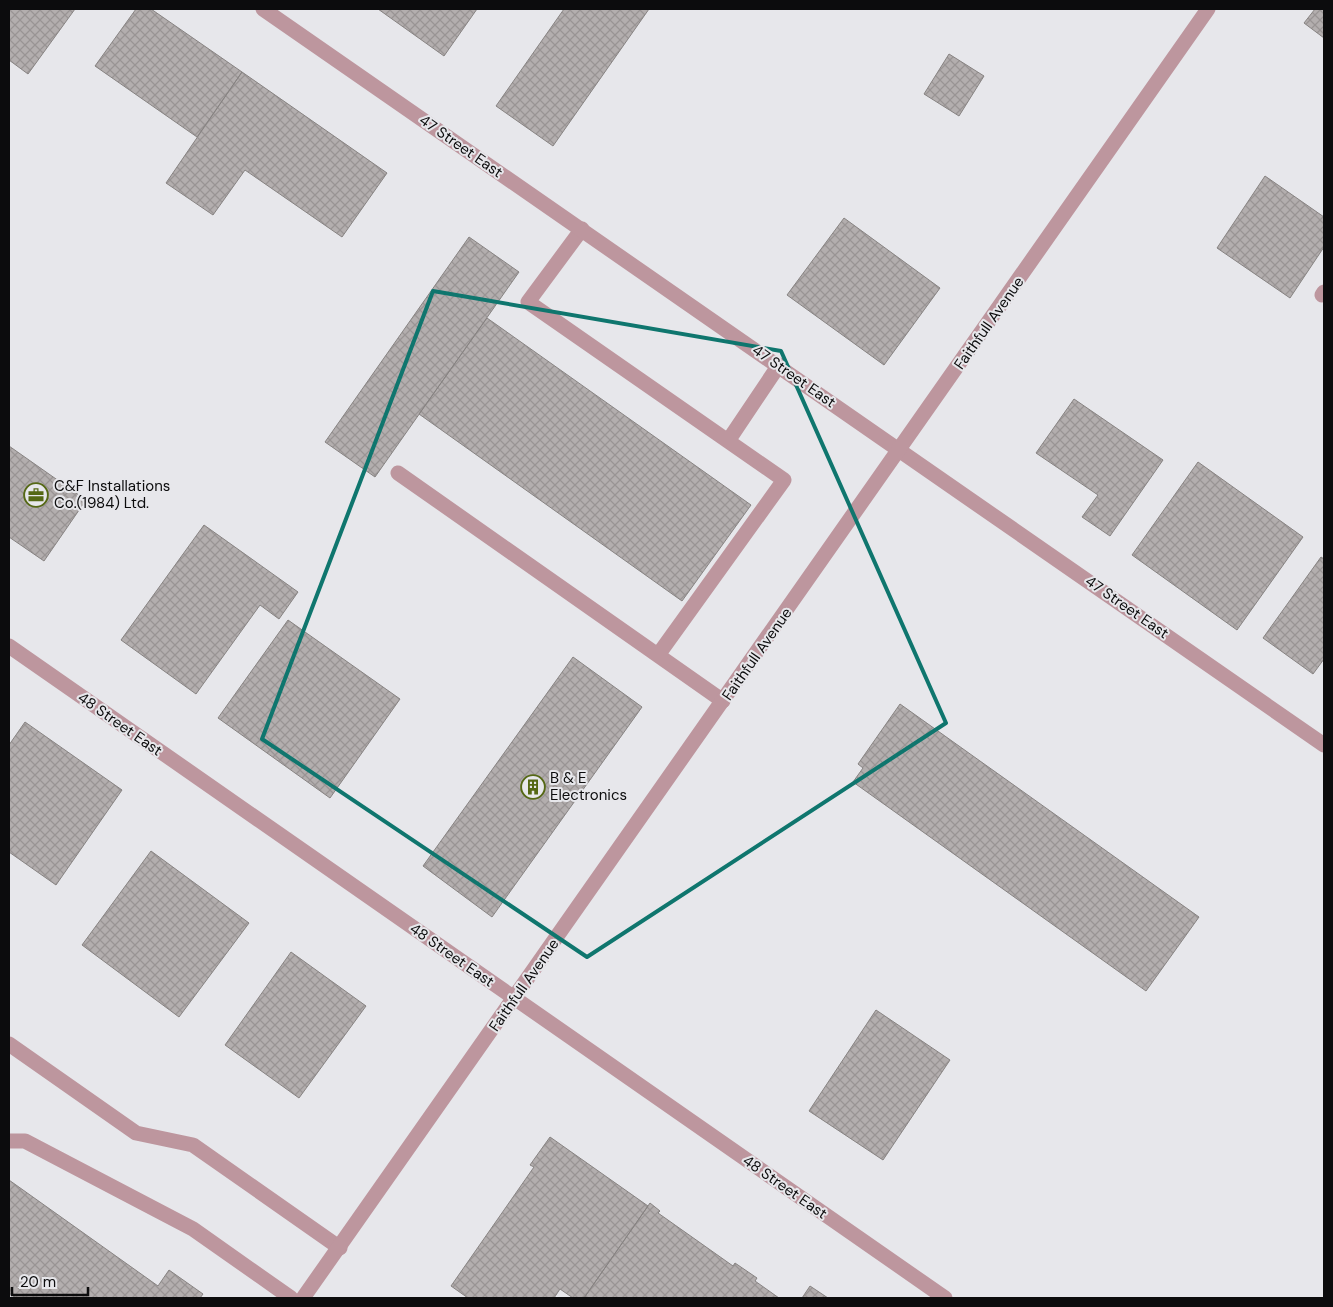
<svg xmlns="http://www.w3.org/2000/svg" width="1333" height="1307" font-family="'DM Sans',sans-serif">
<defs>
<pattern id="building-cross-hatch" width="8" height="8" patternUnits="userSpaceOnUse" patternTransform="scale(1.25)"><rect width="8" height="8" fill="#b3aeae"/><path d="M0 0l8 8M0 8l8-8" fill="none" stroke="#999494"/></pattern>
</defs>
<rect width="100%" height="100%" fill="#e7e7eb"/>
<!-- building -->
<path fill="url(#building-cross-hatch)" stroke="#878382" d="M9 9H75L28 74 9 60Z
M136 9H151L242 72 197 137 95 66Z
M378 9H477L444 56Z
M564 9H649L553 146 496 106Z
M1315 9H1324V38L1304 23Z
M949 54 984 76 959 116 924 94Z
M242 72 387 173 342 237 245 170 213 215 166 183Z
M1265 176 1324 217V247L1290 298 1217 248Z
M844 218 940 288 884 365 787 295Z
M469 237 519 272 375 477 325 442Z
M487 318 751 505 682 601 419 414Z
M1074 399 1163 460 1110 536 1082 517 1098 495 1036 453Z
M9 446 86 500 44 561 9 537Z
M1198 462 1303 537 1237 630 1132 555Z
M204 525 298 592 279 619 260 605 196 694 121 640Z
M1321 557 1324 559V659L1313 674 1263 638Z
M288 620 400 699 330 798 218 718Z
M573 657 642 707 492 917 423 866Z
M900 704 1199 917 1146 991 853 782 863 768 858 764Z
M25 722 122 790 56 885 9 852V745Z
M151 851 249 923 179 1017 82 945Z
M291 952 366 1006 299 1098 225 1045Z
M876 1010 950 1060 883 1160 809 1111Z
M550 1137 648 1206 584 1298H573L560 1289 554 1298H468L451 1286 534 1167 530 1165Z
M9 1180 158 1286 169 1270 203 1294 200 1298H16L9 1293Z
M650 1203 660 1211 658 1213 733 1266 735 1263 757 1278 755 1281 779 1298H584Z
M810 1286 828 1298H802Z"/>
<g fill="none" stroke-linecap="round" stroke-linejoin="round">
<!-- service -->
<path stroke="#bd969e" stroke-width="15" d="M582 229 528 302 784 480 658 655
M1322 295 1324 292
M728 441 779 365
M398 473 723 701
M9 1044 136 1133 193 1145 340 1248
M9 1141H25L193 1229 291 1298"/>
<!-- minor -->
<path stroke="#bd969e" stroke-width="15" d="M263 9 1324 745
M9 646 945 1298"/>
<!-- tertiary -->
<path stroke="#bd969e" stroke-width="15" d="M303 1298 1208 9"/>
</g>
<!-- marked area -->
<path fill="none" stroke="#0f766e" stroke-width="4" stroke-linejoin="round" d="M433 291 781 351 946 723 587 957 262 739Z"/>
<!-- icons -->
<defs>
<g id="office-ring" transform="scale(1.25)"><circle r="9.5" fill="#e7e7eb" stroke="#556815" stroke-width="1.5"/><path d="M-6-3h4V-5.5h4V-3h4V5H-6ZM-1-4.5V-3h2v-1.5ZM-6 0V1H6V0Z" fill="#556815"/></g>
<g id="building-ring" transform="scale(1.25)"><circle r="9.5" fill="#e7e7eb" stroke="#556815" stroke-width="1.5"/><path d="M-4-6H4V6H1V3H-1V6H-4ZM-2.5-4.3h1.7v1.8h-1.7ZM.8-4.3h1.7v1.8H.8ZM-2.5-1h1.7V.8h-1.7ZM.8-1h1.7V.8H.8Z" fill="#556815"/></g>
</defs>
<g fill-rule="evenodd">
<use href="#office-ring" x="36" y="495"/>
<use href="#building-ring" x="533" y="787"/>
</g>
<g text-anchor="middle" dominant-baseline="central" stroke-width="4" stroke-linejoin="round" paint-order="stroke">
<!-- street labels -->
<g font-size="15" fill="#0c0c0d" stroke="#e7e7eb">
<text transform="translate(461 146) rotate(35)">47 Street East</text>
<text transform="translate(989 323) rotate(-55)">Faithfull Avenue</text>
<text transform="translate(794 376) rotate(35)">47 Street East</text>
<text transform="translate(1127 607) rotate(35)">47 Street East</text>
<text transform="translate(757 654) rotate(-55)">Faithfull Avenue</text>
<text transform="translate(120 724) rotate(35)">48 Street East</text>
<text transform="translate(452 955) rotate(35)">48 Street East</text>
<text transform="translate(524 985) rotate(-55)">Faithfull Avenue</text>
<text transform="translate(785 1187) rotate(35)">48 Street East</text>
</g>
<!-- poi labels -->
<g font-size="15" fill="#0c0c0d" stroke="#e7e7eb" text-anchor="start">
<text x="54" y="486">C&amp;F Installations<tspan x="54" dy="17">Co.(1984) Ltd.</tspan></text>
<text x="550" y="778">B &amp; E<tspan x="550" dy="17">Electronics</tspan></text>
</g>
</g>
<!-- border -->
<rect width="1333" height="1307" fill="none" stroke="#0c0c0d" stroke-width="20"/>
<!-- scale -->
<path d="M12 1287v8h76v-8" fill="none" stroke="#0c0c0d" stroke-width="2.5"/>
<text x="20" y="1287" font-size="15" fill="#0c0c0d" stroke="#e7e7eb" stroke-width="4" paint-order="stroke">20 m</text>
</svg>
